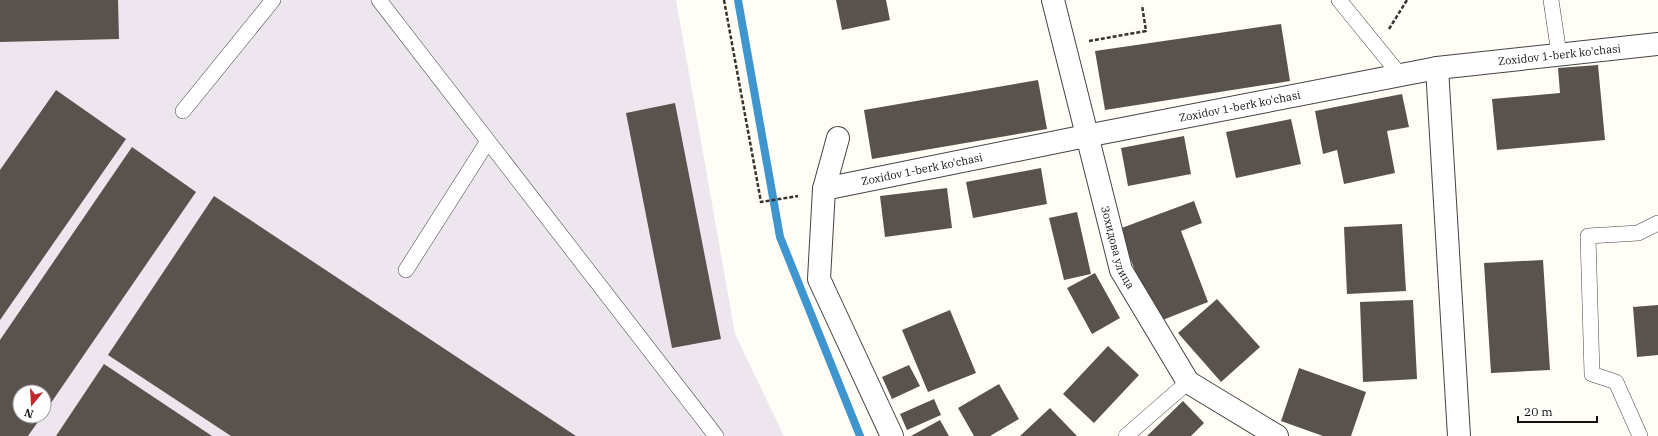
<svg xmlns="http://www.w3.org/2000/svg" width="1658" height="436" font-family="'IBM Plex Serif',serif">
<rect width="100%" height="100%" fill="#fffdf5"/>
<!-- industrial -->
<path fill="#eee6ef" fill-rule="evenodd" d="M0 0H676L735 334 784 436H0ZM20 392H44V416H20Z"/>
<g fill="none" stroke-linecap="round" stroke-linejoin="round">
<!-- stream -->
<path stroke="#3f96cf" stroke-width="8" d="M738 0 780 237 860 436"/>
</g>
<!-- building -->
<path fill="#5a524d" d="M0 0H118L119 39 0 42Z
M836 0H886L890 20 842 30Z
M1281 24 1290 81 1105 110 1095 51Z
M1598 65 1605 140 1497 150 1492 99 1560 93 1558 68Z
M1038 80 1047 129 872 159 864 110Z
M56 90 126 139 0 320V170Z
M1402 94 1409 127 1387 131 1395 173 1344 184 1337 150 1323 154 1315 111Z
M675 103 721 339 672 348 626 113Z
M1291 119 1301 164 1236 178 1226 132Z
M1184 136 1191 174 1128 186 1121 148Z
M132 147 196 192 44 413V392H20V416H42L28 436H0V340Z
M1041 168 1047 204 973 218 966 182Z
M947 188 952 228 885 237 880 196Z
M214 196 576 436H231L108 355Z
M1194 201 1202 223 1181 231 1208 302 1155 323 1119 229Z
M1077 212 1091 274 1064 280 1049 218Z
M1402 224 1406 291 1347 294 1344 227Z
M1543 260 1550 370 1491 373 1484 263Z
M1095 273 1120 318 1092 334 1067 288Z
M1217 299 1260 347 1221 382 1178 333Z
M1413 300 1417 379 1363 382 1360 302Z
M1658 305V355L1637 357 1633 307Z
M950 310 976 373 928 392 902 330Z
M1108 346 1139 375 1094 423 1063 394Z
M104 364 212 436H56Z
M909 365 920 386 892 399 882 377Z
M1299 368 1366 392 1351 436H1323L1281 421Z
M999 384 1019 419 990 436H974L958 408Z
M934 399 941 415 907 430 900 414Z
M1183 401 1204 423 1191 436H1147Z
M1050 408 1077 436H1020Z
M940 420 949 436H911Z"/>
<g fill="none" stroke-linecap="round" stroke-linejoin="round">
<!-- service casing -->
<g stroke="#444" stroke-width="16">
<path id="service" d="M379 0 716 436
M1339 0 1400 75
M1551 0 1559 54
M183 111 273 0
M406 270 488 141
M1126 436 1188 382
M1640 436 1616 382 1592 374 1588 236 1638 233 1658 223"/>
</g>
<!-- minor casing -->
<g stroke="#444" stroke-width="24">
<g id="minor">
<path id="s1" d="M1053 0 1121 270 1188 382 1277 436"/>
<path d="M1437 68 1459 436"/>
<path d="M838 138 824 189 819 279 892 436"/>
<path id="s2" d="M824 189 1086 136 1437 68 1658 44"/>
</g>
</g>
<!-- path -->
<path stroke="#333" stroke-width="2.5" stroke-dasharray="4 2" stroke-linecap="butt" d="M724 0 761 202 798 196
M1389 29 1407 0
M1089 41 1146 31 1142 5"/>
<!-- service -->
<use href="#service" stroke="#fff" stroke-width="15"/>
<!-- minor -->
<use href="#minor" stroke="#fff" stroke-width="22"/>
</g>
<g text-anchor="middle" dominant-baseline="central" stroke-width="4" stroke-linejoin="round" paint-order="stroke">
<!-- street labels -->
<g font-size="11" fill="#111" stroke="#fff">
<text stroke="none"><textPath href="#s2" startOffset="748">Zoxidov 1-berk ko'chasi</textPath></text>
<text stroke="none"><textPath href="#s2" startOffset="424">Zoxidov 1-berk ko'chasi</textPath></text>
<text stroke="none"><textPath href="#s2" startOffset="100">Zoxidov 1-berk ko'chasi</textPath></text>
<text stroke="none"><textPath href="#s1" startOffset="256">Зохидова улица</textPath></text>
</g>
</g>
<!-- north arrow -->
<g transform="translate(32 404) rotate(198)"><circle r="19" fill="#ffffff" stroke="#a0a0a0"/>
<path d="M0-3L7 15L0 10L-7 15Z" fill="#c4262e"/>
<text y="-6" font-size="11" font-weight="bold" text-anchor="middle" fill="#111111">N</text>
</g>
<!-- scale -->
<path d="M1518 416v6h79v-6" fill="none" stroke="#111111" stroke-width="2"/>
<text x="1524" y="416" font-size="12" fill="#111111" stroke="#ffffff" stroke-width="3" paint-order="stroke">20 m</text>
</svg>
